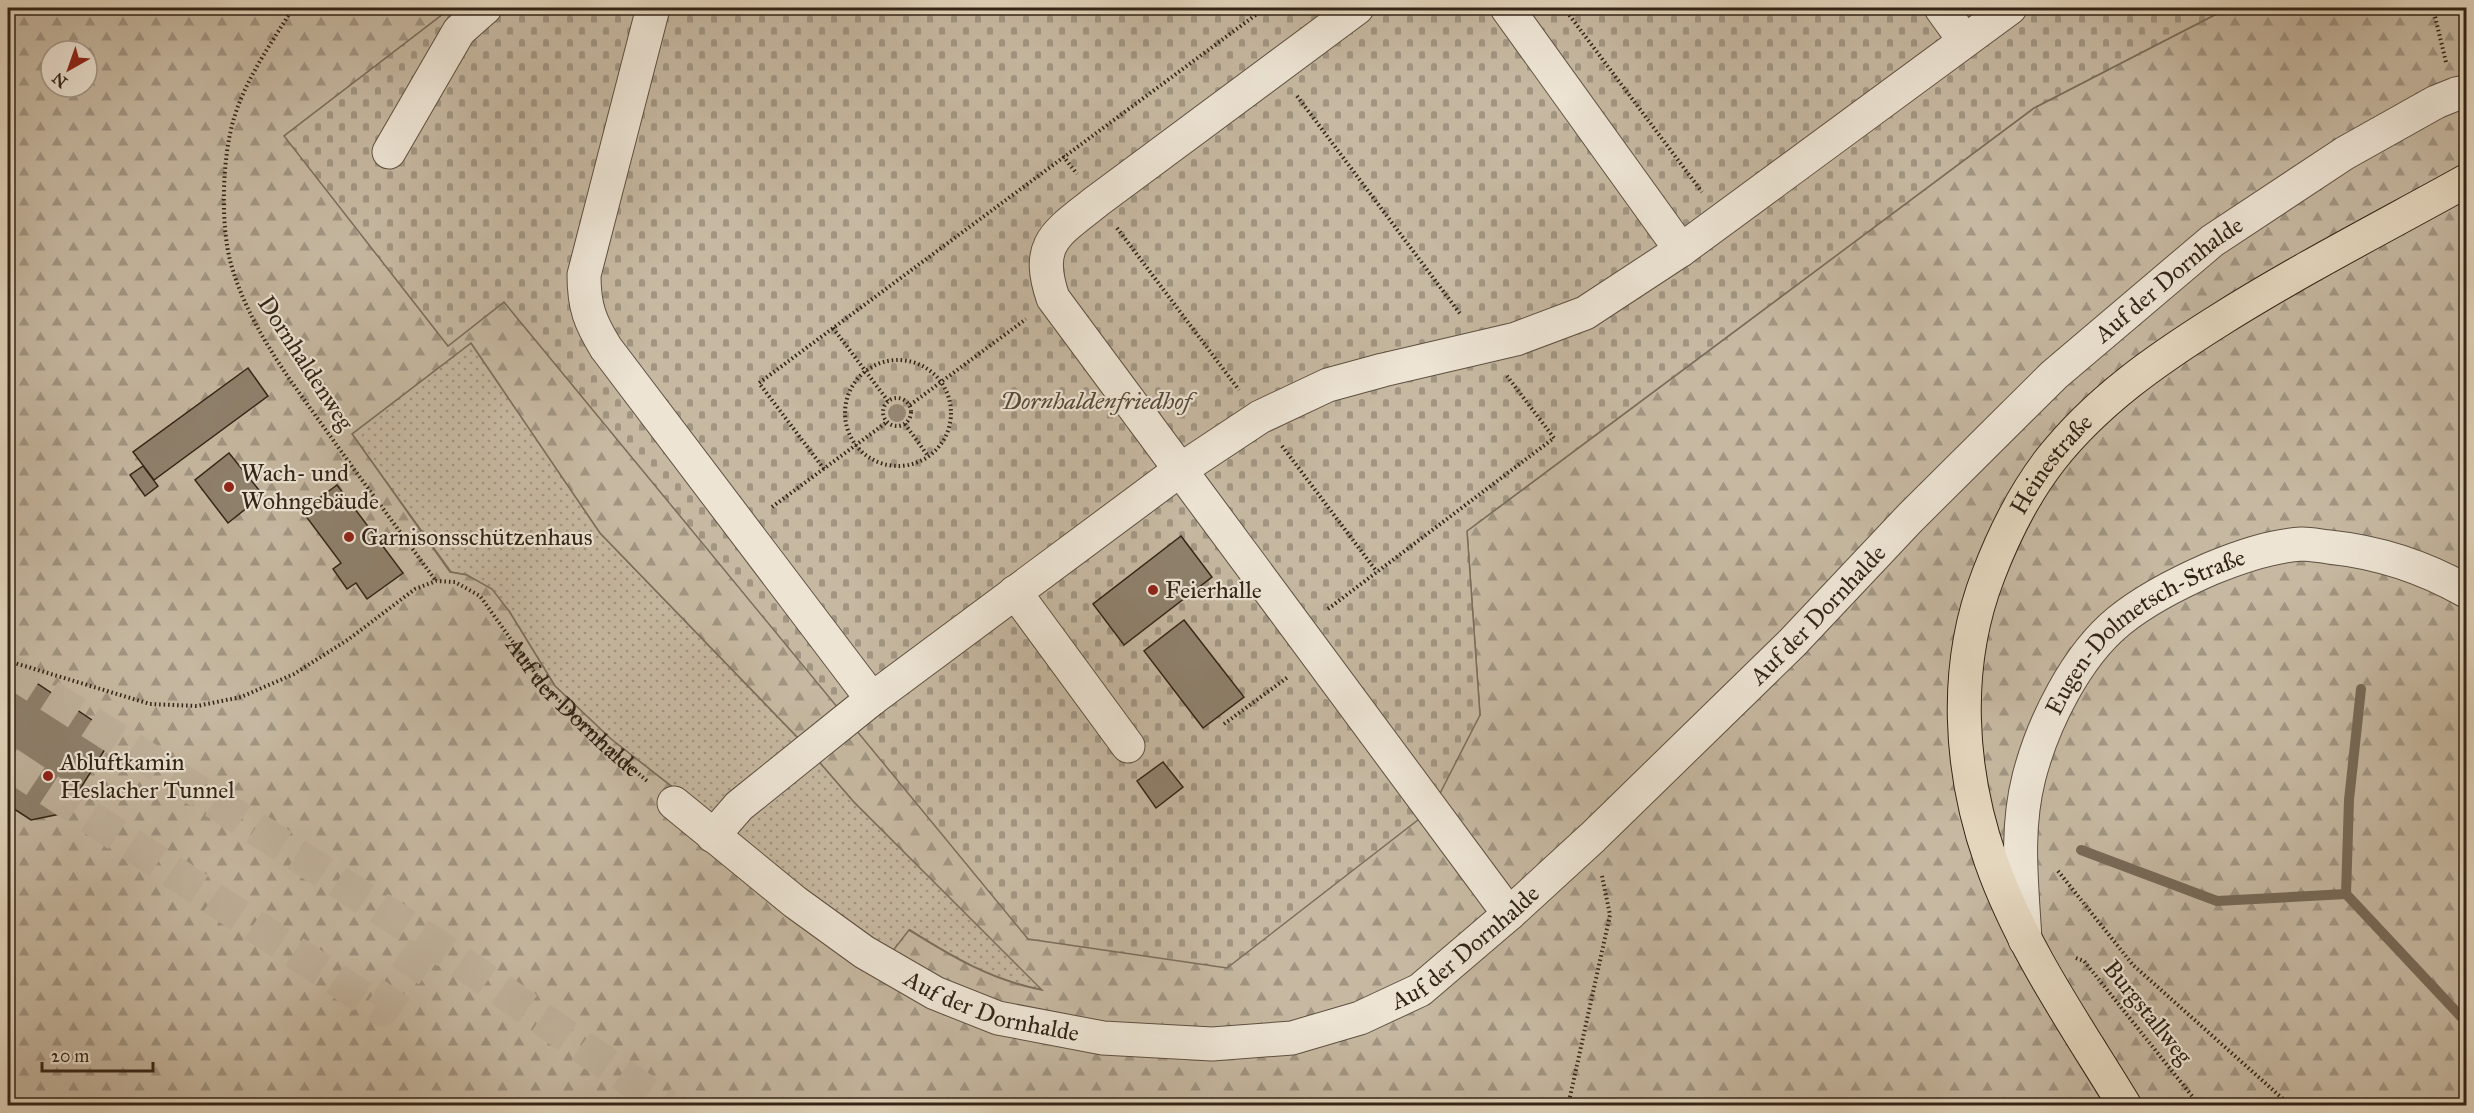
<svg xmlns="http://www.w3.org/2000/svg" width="2474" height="1113" font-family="'IM FELL Great Primer',serif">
<defs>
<pattern id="grass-dots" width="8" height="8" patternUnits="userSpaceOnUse" patternTransform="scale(1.5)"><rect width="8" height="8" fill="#c6b8a1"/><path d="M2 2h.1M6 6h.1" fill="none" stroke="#a19582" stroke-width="1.8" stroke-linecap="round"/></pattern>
<pattern id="forest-firs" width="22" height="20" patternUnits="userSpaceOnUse" patternTransform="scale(1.5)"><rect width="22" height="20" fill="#c6b8a1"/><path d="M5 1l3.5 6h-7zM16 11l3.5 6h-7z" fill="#a19582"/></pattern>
<pattern id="cemetery-stones" width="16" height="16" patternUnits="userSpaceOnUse" patternTransform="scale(1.5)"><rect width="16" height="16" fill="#c6b8a1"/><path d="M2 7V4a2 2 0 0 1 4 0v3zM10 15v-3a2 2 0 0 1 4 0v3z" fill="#a19582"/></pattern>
</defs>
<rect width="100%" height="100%" fill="#e4d6bd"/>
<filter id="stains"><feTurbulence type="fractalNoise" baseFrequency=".00333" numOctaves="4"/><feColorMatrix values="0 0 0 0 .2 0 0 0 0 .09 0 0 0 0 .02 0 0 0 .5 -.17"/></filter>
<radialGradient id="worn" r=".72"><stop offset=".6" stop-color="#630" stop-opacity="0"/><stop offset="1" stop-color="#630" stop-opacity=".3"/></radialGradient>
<!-- grass -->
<path fill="url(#grass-dots)" stroke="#7c6e5c" stroke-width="1.5" d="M471 343 600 533 802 742 854 802 1043 990C993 980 952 957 910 930L893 952 781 872 611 739 555 686 509 611 467 575 451 572 352 434Z"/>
<!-- forest -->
<path fill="url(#forest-firs)" stroke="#7c6e5c" stroke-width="1.5" fill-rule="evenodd" d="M8 8H451L285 136 448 346 504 302 848 719 1480 715 1467 531 2034 108 2228 8H2466V1105H8ZM51 51H87V87H51ZM471 343 600 533 802 742 854 802 1042 990C992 981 951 956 909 930L892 952 781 872 611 739 555 686 509 611 492 589 467 575 450 572 352 434Z"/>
<!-- cemetery -->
<path fill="url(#cemetery-stones)" stroke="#7c6e5c" stroke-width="1.5" d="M451 8H2228L2034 108 1467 531 1480 715 1432 809 1227 968 1028 939 504 302 448 346 284 136Z"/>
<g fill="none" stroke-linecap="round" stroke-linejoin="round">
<!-- stream -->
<path stroke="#786a58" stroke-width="10" d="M2361 689 2349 800 2346 894 2466 1022
M2081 850 2217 901 2346 894"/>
</g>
<!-- building -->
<path fill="#8f816d" stroke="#322416" stroke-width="1.5" d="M248 368 268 396 154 480 133 452Z
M229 453 263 495 228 523 195 480Z
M143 466 158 486 145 496 130 475Z
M337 485 403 573 367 599 356 583 347 589 333 569 341 563 302 511Z
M1181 536 1212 577 1124 645 1093 604Z
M1184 620 1244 697 1203 728 1144 651Z
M9 684H38L92 720 107 746 65 813 31 820 8 805Z
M1163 762 1183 787 1156 808 1137 781Z"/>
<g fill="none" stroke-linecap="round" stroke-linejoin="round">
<!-- minor-tunnel -->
<path stroke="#c0b29c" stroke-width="33" stroke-dasharray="33 16" stroke-linecap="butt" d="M8 763 382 1010 429 940"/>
<!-- major-tunnel -->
<path stroke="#c0b29c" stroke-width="33" stroke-dasharray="33 16" stroke-linecap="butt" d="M8 669 429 940 667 1106"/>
<!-- minor casing -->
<g stroke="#5e5040" stroke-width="35">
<g id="minor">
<path d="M653 8 584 275C584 307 590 322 606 348L872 699 1180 470 1260 417 1328 385 1383 370 1516 339 1585 313 1681 250 2010 8"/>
<path d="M1357 8 1097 201C1057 233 1034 243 1053 298L1509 914"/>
<path d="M1507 8 1681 250"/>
<path d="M1941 8 1964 40"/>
<path d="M389 152 459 31 485 8"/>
<path d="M1015 592 1128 746"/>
<path id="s2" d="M674 803 795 902 864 952 935 993 998 1018 1103 1038 1212 1044 1292 1038 1360 1018 1420 990 1509 914 1593 837 1792 643 1910 518 2054 375 2212 241 2345 153 2436 102 2456 94 2466 92"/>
<path d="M713 836 739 806 872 699"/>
<path id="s3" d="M2025 940C2022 884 2015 832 2029 777 2043 723 2076 656 2119 621 2146 599 2178 583 2210 569 2239 557 2270 546 2302 544 2311 544 2320 546 2329 547 2377 552 2424 567 2466 591"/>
</g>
</g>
<!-- major casing -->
<g stroke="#322416" stroke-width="35">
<g id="major">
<path id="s4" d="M2125 1106C2077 1027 2022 949 1991 861 1959 770 1953 667 1988 576 2004 534 2023 495 2051 459 2097 401 2156 360 2218 321 2299 270 2383 227 2466 181"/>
</g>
</g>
<!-- path -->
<g stroke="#322416" stroke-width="4" stroke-dasharray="1.5 3" stroke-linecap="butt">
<path d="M293 8C272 42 247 77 235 115 222 154 220 225 231 264 248 324 287 376 323 426 360 478 398 529 436 581"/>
<path d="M1564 8 1702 192"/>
<path d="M2433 8 2446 62"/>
<path d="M1297 96 1461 315"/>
<path d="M2460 145 2466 136"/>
<path d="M1063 156 1077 174"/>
<path d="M1117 228 1239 390"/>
<path d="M833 328 888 401"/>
<circle cx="898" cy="413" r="53"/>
<circle cx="897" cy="412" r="14"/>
<path d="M910 405 1026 319"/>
<path d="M905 424 928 456"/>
<path d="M1282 446 1377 572"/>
<path d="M824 469 759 383 1265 8"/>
<path d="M772 507 887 422"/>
<path d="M1328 609 1554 438 1507 376"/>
<path id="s1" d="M8 661 150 704 197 706 241 697 294 674 349 639 415 589 436 581 455 582 480 596 545 687 607 746 647 781"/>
<path d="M1224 724 1288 677"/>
<path d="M2058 871 2133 965 2291 1106"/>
<path d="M2076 958 2084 961 2200 1106"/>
<path d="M1568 1106 1610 915 1602 876"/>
</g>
<!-- minor -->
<use href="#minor" stroke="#ede4d4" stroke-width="33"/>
<!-- major -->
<use href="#major" stroke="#e4d6bd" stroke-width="33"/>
</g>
<!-- trees -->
<circle fill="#968874" cx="897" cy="413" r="9"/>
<!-- markers -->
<g fill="#8f2418" stroke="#ede4d4" stroke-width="2">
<circle cx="229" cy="487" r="6"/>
<circle cx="349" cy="537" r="6"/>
<circle cx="1153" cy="590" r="6"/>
<circle cx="48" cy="776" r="6"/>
</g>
<g text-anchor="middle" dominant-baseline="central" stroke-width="4.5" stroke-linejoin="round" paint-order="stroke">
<!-- street labels -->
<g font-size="24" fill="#322416" stroke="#ede4d4">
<text stroke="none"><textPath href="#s2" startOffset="1858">Auf der Dornhalde</textPath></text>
<text transform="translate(306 363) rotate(57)">Dornhaldenweg</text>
<text stroke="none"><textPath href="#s4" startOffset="700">Heinestraße</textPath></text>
<text stroke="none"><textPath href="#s2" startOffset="1372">Auf der Dornhalde</textPath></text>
<text stroke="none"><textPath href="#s3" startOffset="360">Eugen-Dolmetsch-Straße</textPath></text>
<text stroke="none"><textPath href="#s1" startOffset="662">Auf der Dornhalde</textPath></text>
<text stroke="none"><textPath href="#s2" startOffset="886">Auf der Dornhalde</textPath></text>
<text stroke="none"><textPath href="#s2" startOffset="382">Auf der Dornhalde</textPath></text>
<text transform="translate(2148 1012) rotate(51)">Burgstallweg</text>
</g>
<!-- park labels -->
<g font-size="24" font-style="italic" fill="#574939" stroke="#ede4d4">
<text x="1096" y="401">Dornhaldenfriedhof</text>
</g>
<!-- poi labels -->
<g font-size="24" fill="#322416" stroke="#ede4d4" text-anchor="start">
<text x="241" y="473">Wach- und<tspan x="241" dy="28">Wohngebäude</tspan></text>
<text x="361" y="537">Garnisonsschützenhaus</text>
<text x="1165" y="590">Feierhalle</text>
<text x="60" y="762">Abluftkamin<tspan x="60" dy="28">Heslacher Tunnel</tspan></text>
</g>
</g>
<!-- margin -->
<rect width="2474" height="1113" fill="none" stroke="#e4d6bd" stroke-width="30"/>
<rect x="9" y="9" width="2456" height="1095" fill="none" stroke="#322416" stroke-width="3"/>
<rect x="15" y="15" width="2444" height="1083" fill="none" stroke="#322416" stroke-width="1.5"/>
<!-- north arrow -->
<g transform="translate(69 69) rotate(220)"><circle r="28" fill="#ede4d4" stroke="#a29788" stroke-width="1.5"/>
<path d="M0-4.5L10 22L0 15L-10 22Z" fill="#8f2418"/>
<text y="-9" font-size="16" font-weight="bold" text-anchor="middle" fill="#322416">N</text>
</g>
<!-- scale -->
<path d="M42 1062v9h111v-9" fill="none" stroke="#322416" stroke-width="3"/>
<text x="51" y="1062" font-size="18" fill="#322416" stroke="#ede4d4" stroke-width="4.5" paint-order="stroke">20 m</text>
<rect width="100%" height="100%" filter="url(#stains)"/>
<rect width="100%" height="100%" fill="url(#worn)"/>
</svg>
